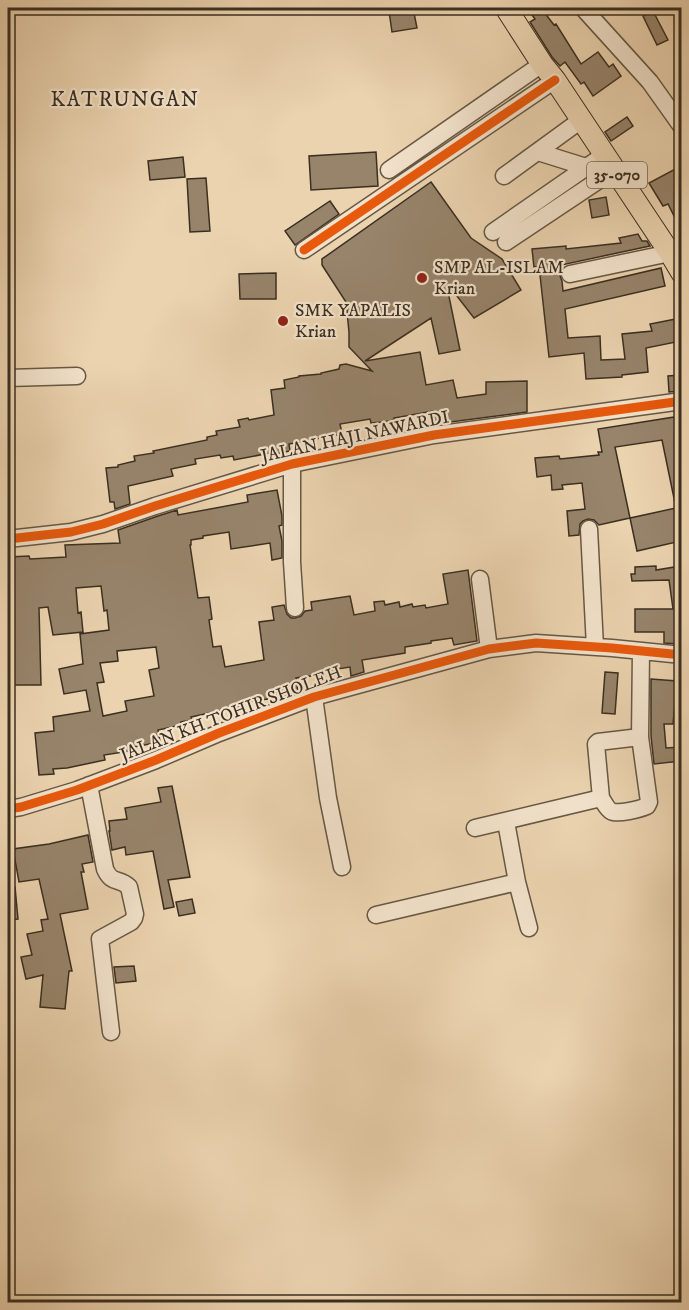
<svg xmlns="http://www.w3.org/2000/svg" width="689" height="1310" font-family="'IM FELL DW Pica',serif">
<rect width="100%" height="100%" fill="#ebd3af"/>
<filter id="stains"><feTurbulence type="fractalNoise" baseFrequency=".00333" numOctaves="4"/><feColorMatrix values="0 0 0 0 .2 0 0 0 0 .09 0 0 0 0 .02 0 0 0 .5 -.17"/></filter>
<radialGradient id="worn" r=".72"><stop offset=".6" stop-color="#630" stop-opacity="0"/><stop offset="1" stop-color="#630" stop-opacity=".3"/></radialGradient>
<!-- building -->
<path fill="#97846b" stroke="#3b2f21" stroke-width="1.5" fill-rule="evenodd" d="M413 8 417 28 392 32 389 11Z
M527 8H541L554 25 556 24 581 64 598 52 609 67 613 64 621 76 593 96 584 82 581 84 565 62 560 66 552 57 530 22 535 19Z
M653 11 668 40 657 45 643 16Z
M627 117 633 126 611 141 605 132Z
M376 152 378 186 311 190 309 156Z
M183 157 185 177 150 180 148 161Z
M681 166V230L668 204 663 206 649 183Z
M206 178 210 231 190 232 187 179Z
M431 182 471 238 502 259 521 290 474 318 446 282 460 350 439 354 431 318 365 361 420 352 426 385 453 380 457 398 486 394V382L527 381V412L435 424 433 411 394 418 395 420 383 422 371 423 370 419 340 424 342 434 289 444 290 451 271 455 270 453 234 460 233 456 221 458 220 455 195 459 196 464 171 469 173 476 128 486 130 504 115 509 114 502H110L106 468 118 467V465L135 461 134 456 154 453 153 451 207 440V437L217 435 216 431 240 427 238 420 248 418 249 420 274 415 271 390 285 388 284 380 299 377V376L321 374V373L339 369 340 365 346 364 372 371 349 347V332L346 302 322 265V259Z
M606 197 609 215 592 218 589 200Z
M330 201 339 214 295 245 285 231Z
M638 234 642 241H647L650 246 561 265 560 276 562 281 563 291 661 268 665 286 565 309 568 338 600 336 601 360 625 359 622 334 652 331 650 324 681 318V341L646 348 648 372 622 375V377L586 379 584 353 549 357 539 266 534 267 532 249 566 246V249L621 243 619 238Z
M276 273V299H240L239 274Z
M681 375V391L669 392 668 376Z
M681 416V541L637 551 630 518 599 525 594 520 588 519 583 521 580 524 579 535 569 536 567 511 585 509 582 483 562 485 563 489 552 490 551 475 537 477 535 458 559 456 560 459 599 455 598 452H602L598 429ZM662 440 676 508 630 518 615 447Z
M277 490 282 516V525L279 526 282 541V558L272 560 270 543 231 549 229 532 203 536V538L191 540V545H190L198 598 209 597 212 619 209 620 213 647 221 646 225 667 264 660 259 622 274 620 272 607 284 605 287 614 291 618H295L301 616 305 611 312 610 311 602 350 596 354 615 375 611 374 602 384 601 385 605 399 602 400 607 412 604 413 607 425 605 426 608 448 604 443 574 468 570 477 641 454 645 452 638 431 641V643L405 647V653L362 660 364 672 351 676 350 667 318 672V675L296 678 298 692 284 697 244 702V706L222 709 223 710 214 712 191 717 192 720 181 722V725L158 730 160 742 129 748 130 751 104 755 105 760 67 768 53 769 54 774 39 775 35 733 54 731 53 717 90 711 86 690 64 694 59 669 83 664 80 634 109 630 107 610 104 611 101 586 76 588 78 613 81 612 83 632 53 635 48 607 39 608 41 685H8V557L29 556 30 559 66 557 65 545 120 543 118 530 158 516 177 510 178 515 248 502 247 495ZM156 647 159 668 149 670 154 696 125 701 127 711 103 716 97 683 104 682 100 663 118 661 117 651Z
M656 566V570L681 566V629H679V644L664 643V632H635V609H673L669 580 632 581 631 574H635V567Z
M605 672 618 673 615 714 602 713Z
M651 679 677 681 673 724H664L666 748 681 747V761L654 764 651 736Z
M172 786 190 877 168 880 174 907 164 909 153 851 126 855 125 847 112 850 109 831H110L109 821 127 819 125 808 161 802 158 788Z
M88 835 93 862 82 864 84 872H81L88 909 60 914 72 971H69L65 1009 40 1007 43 975 26 979 21 957 32 955 27 934 43 931 41 920 48 919 39 879 19 882 13 849 49 844Z
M8 887H15L18 919 8 920Z
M192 899 195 913 179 916 176 902Z
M134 966 136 981 116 983 114 967Z"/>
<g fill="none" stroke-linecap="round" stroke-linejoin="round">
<!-- minor casing -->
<g stroke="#675844" stroke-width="19">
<path id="minor" d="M583 8 650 82 682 127
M538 152 586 167
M389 170 542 64
M504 176 581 120
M493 232 604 155
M506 242 614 170
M304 250 555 80
M570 274 670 253
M8 378 77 376
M292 464V562L295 608
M589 529 595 647
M8 539 71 532 103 524 155 506 292 464 434 435 682 401
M480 579 489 649
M314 697 328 798 342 867
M89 785 105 869C112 885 119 877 129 887L135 914 134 918 131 922 100 939 111 1032
M601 798C604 802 607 809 611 811 617 815 640 809 647 806L649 802 640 737 641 651
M8 809 21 807 77 790 156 760 219 733 314 697 489 649 536 643 612 648 682 655
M506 822 517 882 529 928
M475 828 601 798 596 744 598 742 640 737
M376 915 517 882"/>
</g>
<!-- major casing -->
<g stroke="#3b2f21" stroke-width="23">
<path id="major" d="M506 8 542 64 555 80 670 253 682 273"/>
</g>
<!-- minor -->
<use href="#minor" stroke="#f2e2cb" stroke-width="16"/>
<!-- major -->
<use href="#major" stroke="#ebd3af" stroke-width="21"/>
<!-- cycleway casing -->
<g stroke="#f2e2cb" stroke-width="13">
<path id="cycleway" d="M304 250 555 80
M8 539 71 532 103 524 155 506 292 464 434 435 682 401
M8 809 21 807 77 790 156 760 219 733 314 697 489 649 536 643 612 648 682 655"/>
</g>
<!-- cycleway -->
<use href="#cycleway" stroke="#e8590c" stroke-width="9"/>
</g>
<!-- markers -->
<g fill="#8f2418" stroke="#f2e2cb" stroke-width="2">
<circle cx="422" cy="278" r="6"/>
<circle cx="283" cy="321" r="6"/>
</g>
<g text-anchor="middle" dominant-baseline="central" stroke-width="4.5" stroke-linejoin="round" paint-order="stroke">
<!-- shield labels -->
<rect fill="#f2e2cb" stroke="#726554" stroke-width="1.5" x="587" y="162" width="60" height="26" rx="4.5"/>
<g font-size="16" font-weight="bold" fill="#3b2f21">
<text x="617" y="175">35-070</text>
</g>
<!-- poi labels -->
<g font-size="18" fill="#3b2f21" stroke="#f2e2cb" text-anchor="start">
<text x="434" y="268">SMP AL-ISLAM<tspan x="434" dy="21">Krian</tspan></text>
<text x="295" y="311">SMK YAPALIS<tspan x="295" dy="21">Krian</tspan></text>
</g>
<!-- street labels -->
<g font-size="18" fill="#3b2f21" stroke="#f2e2cb">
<text transform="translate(355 437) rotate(-12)">JALAN HAJI NAWARDI</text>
<text transform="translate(231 714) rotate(-21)">JALAN KH TOHIR SHOLEH</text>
</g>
<!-- quarter labels -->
<g font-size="21" letter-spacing="1.5" fill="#3b2f21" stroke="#f2e2cb">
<text x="125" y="100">KATRUNGAN</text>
</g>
</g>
<!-- margin -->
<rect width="689" height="1310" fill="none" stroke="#ebd3af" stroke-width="30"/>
<rect x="9" y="9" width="671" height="1292" fill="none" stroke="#3b2f21" stroke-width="3"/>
<rect x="15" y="15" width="659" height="1280" fill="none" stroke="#3b2f21" stroke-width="1.5"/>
<rect width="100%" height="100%" filter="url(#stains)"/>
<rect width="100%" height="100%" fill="url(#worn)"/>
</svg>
